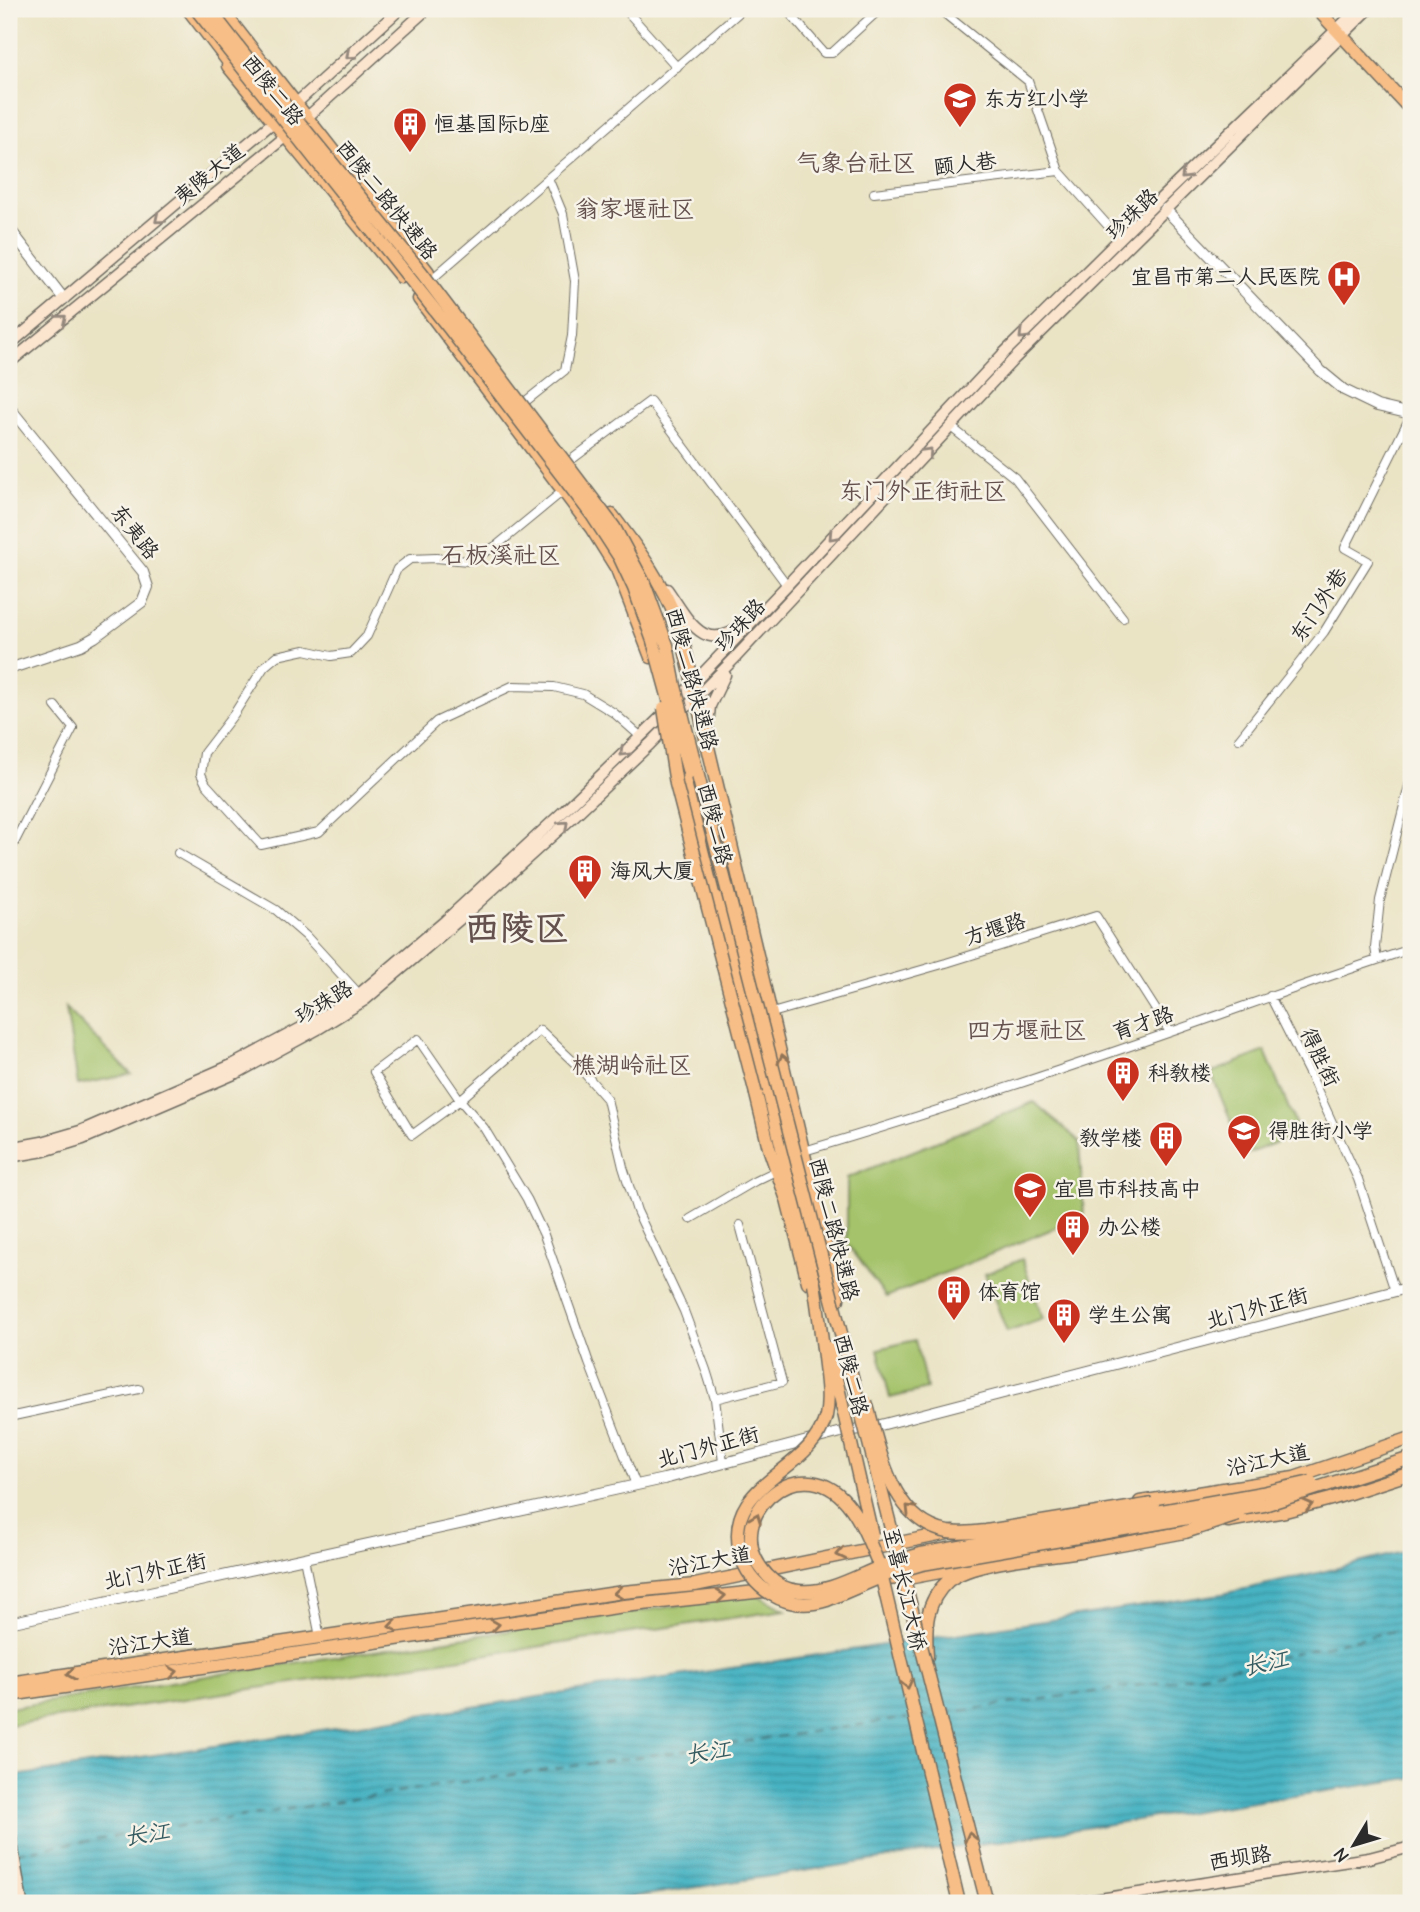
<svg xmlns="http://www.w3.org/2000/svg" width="1420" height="1912" font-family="'Comic Neue','LXGW WenKai TC',sans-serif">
<defs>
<pattern id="water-rules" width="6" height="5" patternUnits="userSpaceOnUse" patternTransform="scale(1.75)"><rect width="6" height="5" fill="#47b3c3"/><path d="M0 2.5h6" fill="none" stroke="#3b929f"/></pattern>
</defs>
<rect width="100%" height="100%" fill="#f7f3e8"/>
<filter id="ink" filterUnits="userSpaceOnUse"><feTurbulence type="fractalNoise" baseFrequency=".0143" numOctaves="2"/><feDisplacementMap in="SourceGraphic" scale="14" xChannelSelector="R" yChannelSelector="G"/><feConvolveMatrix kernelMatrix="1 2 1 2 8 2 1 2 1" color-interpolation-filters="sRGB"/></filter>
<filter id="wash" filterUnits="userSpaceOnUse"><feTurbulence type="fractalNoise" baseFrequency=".00686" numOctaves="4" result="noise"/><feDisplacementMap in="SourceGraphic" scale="28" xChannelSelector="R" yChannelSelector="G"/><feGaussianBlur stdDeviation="1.57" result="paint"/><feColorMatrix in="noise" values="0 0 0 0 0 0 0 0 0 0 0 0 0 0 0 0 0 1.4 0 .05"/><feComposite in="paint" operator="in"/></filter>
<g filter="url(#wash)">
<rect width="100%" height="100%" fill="#eae3c4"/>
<!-- park -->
<path fill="#a4c36a" stroke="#68774a" stroke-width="2" d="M66 1008 131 1074 78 1085Z
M1265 1051 1299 1133 1245 1155 1211 1073Z
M1034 1102 1079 1141 1084 1216 886 1297 847 1243V1178Z
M1022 1259 1043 1319 1007 1332 985 1274Z
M915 1340 927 1389 890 1398 878 1349Z
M756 1594 785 1610 9 1725V1708L220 1674Z"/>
<!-- water -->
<path fill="url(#water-rules)" stroke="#396f77" stroke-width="2" d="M1411 1550V1778L594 1903H9V1777L1222 1594 1314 1574Z"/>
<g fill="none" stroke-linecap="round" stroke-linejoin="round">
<!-- ferry -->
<path stroke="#355b60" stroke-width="2" stroke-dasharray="9 7" stroke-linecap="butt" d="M945 1713 1171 1681 1411 1627
M920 1717 932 1715
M17 1852 436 1786 908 1718"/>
</g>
</g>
<g filter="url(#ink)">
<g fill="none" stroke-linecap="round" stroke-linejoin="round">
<!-- minor casing -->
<g stroke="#6e6b61" stroke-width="10">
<path id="minor" d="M625 9 677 67
M786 9 824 53H832L880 9
M939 9 1028 81 1059 171 1119 238
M874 193 1059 171
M433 278 743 9
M526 401 565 370 572 336 575 281 563 214 548 178
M951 427 1015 478 1123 618
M571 460 650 401 787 585
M563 491 496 546 468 561 436 558 410 559 397 569 367 636 351 653 331 656 305 650 277 656 264 667 234 714 204 753 201 774 206 784 261 845 319 832 437 721 512 686 554 687 583 694 614 713 640 736
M1239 739 1324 632 1368 561 1345 548 1411 415
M9 853 73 728 55 706
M178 853 276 910 306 936 359 994
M1377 960 1375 947 1380 900 1411 778
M1270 996 1314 1083 1358 1179 1395 1291
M772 1013 946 963 1096 916 1170 1032
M418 1039 460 1100 412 1135 374 1072Z
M804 1151C917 1118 1029 1081 1139 1043 1230 1012 1320 978 1411 949
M690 1219 755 1181 780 1169
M715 1399 782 1382 740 1225
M9 1417 139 1389
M636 1485 589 1363 544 1235 527 1199 484 1128 460 1100 540 1030 579 1067 607 1099 623 1167 637 1211 684 1311 706 1370 715 1399 723 1462
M304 1558 320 1637"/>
</g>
<!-- tertiary casing -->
<g stroke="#6e6b61" stroke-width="12">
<path id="tertiary" d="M1165 209 1321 371 1344 390 1377 406 1411 414
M9 228 64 299
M9 407 143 572 148 587 142 602 95 637 81 645 9 669
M9 1623 664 1479 845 1431 869 1428 1411 1287"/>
</g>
<!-- secondary casing -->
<g stroke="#6e6b61" stroke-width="13">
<path id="secondary" d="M291 108 400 9
M303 121 427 9
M9 345 278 118
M9 363 291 132
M667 589C689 620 703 656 744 624
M707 735 710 706 725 675
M9 1148 42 1142 80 1131 234 1064 314 1021 359 994 445 921 565 810 667 711 787 585 1004 353 1158 201 1358 9
M9 1157 44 1151 83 1139 239 1072 318 1029 365 1000 459 920 573 817 650 744 734 659 1013 360 1369 9
M9 1825 22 1903
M9 1886 12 1903
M1073 1903 1369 1858 1411 1847"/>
</g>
<!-- primary casing -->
<g stroke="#6e6b61" stroke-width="15">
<path id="primary" d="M1317 9 1411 110
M264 63 428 272
M228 66 401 277
M419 299 592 529 617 569 651 657
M612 515C641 553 663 583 680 628L838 1299
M679 759 762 1088
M784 1187 808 1282
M1140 1502 1294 1478 1411 1438
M1228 1521 1285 1511 1331 1499 1411 1473
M880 1579 908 1578 972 1566
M9 1683 623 1592 695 1585 953 1532
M9 1695 624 1606 775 1590"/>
</g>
<!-- trunk casing -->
<g stroke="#6e6b61" stroke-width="15">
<path id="trunk" d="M188 9 227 60 244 75
M221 9 270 72
M723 898 814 1283
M756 1094 769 1148 786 1197
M927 1656C925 1627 925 1602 948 1581 972 1561 1041 1557 1074 1552 1111 1546 1148 1539 1185 1532"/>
</g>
<!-- minor -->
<use href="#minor" stroke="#fff" stroke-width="8"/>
<!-- tertiary -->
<use href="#tertiary" stroke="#fff" stroke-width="10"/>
<!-- secondary -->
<use href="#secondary" stroke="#fce5cf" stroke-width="10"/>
<!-- primary -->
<use href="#primary" stroke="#f7be87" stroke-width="12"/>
<!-- trunk -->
<use href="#trunk" stroke="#f7be87" stroke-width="12"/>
<!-- trunk-bridge casing -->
<g stroke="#6e6b61" stroke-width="15" stroke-linecap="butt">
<path id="trunk-bridge" d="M196 9 449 328 592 515 620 558 634 588 653 641 689 773
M209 9 262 77 422 273 614 527 644 583 667 645 675 686 987 1903
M664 708 676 784 756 1094
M814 1283C818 1308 821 1333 824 1357 826 1376 830 1397 826 1416 811 1474 723 1481 740 1552 744 1570 756 1585 771 1594 789 1605 808 1606 827 1600L888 1574 922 1564 1264 1505 1411 1458
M829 1348 872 1535
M866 1402C880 1448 890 1521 948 1532 960 1534 973 1532 986 1531L1153 1504
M1185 1532 1238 1515
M879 1565C870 1544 862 1521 847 1503 798 1444 716 1521 767 1575 775 1584 786 1590 799 1591 827 1594 855 1577 880 1567 894 1562 908 1558 921 1554L1262 1493 1311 1482
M880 1570 959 1903"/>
</g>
<!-- trunk-bridge -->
<use href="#trunk-bridge" stroke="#f7be87" stroke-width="12"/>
</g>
<!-- one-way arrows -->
<defs><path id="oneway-chevron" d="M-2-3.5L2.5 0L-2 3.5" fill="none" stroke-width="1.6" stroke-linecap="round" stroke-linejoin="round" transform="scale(1.75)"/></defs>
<g stroke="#94887d">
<use href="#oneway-chevron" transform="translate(350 55) rotate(138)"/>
<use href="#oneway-chevron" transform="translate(1185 175) rotate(136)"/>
<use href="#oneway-chevron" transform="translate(159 219) rotate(140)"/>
<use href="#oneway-chevron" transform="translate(62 319) rotate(-39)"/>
<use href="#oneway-chevron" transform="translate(1023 335) rotate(135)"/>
<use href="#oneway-chevron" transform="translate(928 452) rotate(-47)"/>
<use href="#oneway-chevron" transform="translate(833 536) rotate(133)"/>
<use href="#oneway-chevron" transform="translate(624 752) rotate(136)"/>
<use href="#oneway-chevron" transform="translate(564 825) rotate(-42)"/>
</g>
<g stroke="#917459">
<use href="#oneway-chevron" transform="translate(783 1059) rotate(-103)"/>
<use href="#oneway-chevron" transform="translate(1308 1505) rotate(-15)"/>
<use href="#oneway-chevron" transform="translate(910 1509) rotate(-134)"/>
<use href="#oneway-chevron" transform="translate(756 1518) rotate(-69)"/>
<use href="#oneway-chevron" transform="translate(841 1554) rotate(168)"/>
<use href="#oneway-chevron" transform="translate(618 1593) rotate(173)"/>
<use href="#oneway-chevron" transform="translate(721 1596) rotate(-6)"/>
<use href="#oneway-chevron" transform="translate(495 1625) rotate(-8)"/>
<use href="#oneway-chevron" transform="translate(393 1626) rotate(172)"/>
<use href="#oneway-chevron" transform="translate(173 1672) rotate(-8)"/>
<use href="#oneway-chevron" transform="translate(71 1674) rotate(171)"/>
<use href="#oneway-chevron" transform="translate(907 1684) rotate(77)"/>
<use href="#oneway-chevron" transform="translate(970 1837) rotate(-104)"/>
</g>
</g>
<!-- icons -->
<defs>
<g id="school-pin" transform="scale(1.75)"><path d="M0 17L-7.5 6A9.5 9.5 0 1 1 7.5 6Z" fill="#c8321e" stroke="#f7f3e8"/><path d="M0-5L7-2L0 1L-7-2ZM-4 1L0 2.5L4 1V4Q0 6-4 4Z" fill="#fff"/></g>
<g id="building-pin" transform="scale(1.75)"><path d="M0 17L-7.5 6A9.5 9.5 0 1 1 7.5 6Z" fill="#c8321e" stroke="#f7f3e8"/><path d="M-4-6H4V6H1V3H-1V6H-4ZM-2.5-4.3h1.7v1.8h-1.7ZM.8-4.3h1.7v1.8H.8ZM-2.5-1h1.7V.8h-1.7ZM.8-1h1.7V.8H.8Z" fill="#fff"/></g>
<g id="hospital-pin" transform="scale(1.75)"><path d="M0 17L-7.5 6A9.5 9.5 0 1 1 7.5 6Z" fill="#c8321e" stroke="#f7f3e8"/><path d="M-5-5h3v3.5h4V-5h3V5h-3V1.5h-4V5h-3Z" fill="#fff"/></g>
</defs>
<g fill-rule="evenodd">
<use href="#school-pin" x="960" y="99"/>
<use href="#building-pin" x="410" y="124"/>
<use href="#hospital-pin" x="1344" y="277"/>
<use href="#building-pin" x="585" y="871"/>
<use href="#building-pin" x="1123" y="1073"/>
<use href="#school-pin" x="1244" y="1131"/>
<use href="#building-pin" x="1166" y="1138"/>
<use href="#school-pin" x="1030" y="1189"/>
<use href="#building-pin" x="1073" y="1227"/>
<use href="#building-pin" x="954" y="1292"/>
<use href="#building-pin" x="1064" y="1315"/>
</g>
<g text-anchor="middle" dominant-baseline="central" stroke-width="5" stroke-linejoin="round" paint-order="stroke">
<!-- street labels -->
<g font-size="21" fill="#2b2b2b" stroke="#f7f3e8">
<text transform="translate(273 90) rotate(51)">西陵二路</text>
<text transform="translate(965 164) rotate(-7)">颐人巷</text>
<text transform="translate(209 174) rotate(-39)">夷陵大道</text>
<text transform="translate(387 200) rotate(51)">西陵二路快速路</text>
<text transform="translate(1132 214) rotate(-44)">珍珠路</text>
<text transform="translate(135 532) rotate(52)">东夷路</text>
<text transform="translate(1319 605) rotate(-56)">东门外巷</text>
<text transform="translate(740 625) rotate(-47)">珍珠路</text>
<text transform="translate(692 679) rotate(75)">西陵二路快速路</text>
<text transform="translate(715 824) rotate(76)">西陵二路</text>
<text transform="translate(995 929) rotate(-17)">方堰路</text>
<text transform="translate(324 1002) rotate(-31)">珍珠路</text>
<text transform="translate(1143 1023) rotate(-19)">育才路</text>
<text transform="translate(1320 1057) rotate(64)">得胜街</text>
<text transform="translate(834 1229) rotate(76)">西陵二路快速路</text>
<text transform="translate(1257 1308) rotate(-15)">北门外正街</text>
<text transform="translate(851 1375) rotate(76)">西陵二路</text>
<text transform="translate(708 1447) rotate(-15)">北门外正街</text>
<text transform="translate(1268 1460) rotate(-12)">沿江大道</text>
<text transform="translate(710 1561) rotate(-10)">沿江大道</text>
<text transform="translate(155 1571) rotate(-12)">北门外正街</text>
<text transform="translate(905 1589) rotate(77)">至喜长江大桥</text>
<text transform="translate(150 1642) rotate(-8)">沿江大道</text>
<text transform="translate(1240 1858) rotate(-9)">西坝路</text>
</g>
<!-- poi labels -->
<g font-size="21" fill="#2b2b2b" stroke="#f7f3e8" text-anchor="start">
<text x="984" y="99">东方红小学</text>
<text x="434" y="124">恒基国际b座</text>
<text x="1320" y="277" text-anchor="end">宜昌市第二人民医院</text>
<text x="610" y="871">海风大厦</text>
<text x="1148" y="1073">科教楼</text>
<text x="1268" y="1131">得胜街小学</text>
<text x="1142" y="1138" text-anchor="end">教学楼</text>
<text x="1054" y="1189">宜昌市科技高中</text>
<text x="1098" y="1227">办公楼</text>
<text x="978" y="1292">体育馆</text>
<text x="1088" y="1315">学生公寓</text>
</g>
<!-- water labels -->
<g font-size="23" font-style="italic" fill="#355b60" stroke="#f7f3e8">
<text transform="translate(1266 1663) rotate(-12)">长江</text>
<text transform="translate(708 1752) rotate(-8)">长江</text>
<text transform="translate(147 1834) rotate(-8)">长江</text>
</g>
<!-- quarter labels -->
<g font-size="24" fill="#64514e" stroke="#f7f3e8">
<text x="856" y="163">气象台社区</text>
<text x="635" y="209">翁家堰社区</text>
<text x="923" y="491">东门外正街社区</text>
<text x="501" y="555">石板溪社区</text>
<text x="1027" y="1030">四方堰社区</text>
<text x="632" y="1065">樵湖岭社区</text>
</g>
<!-- town labels -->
<g font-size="35" font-weight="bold" fill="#64514e" stroke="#f7f3e8">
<text x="517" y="928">西陵区</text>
</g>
</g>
<!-- margin -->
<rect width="1420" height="1912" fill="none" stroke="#f7f3e8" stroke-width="35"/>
<!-- north arrow -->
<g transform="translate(1354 1845) rotate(232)" stroke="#f7f3e8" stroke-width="5" paint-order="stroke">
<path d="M0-5L12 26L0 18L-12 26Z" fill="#2b2b2b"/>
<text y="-10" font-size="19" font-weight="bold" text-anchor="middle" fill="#2b2b2b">N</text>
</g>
</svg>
